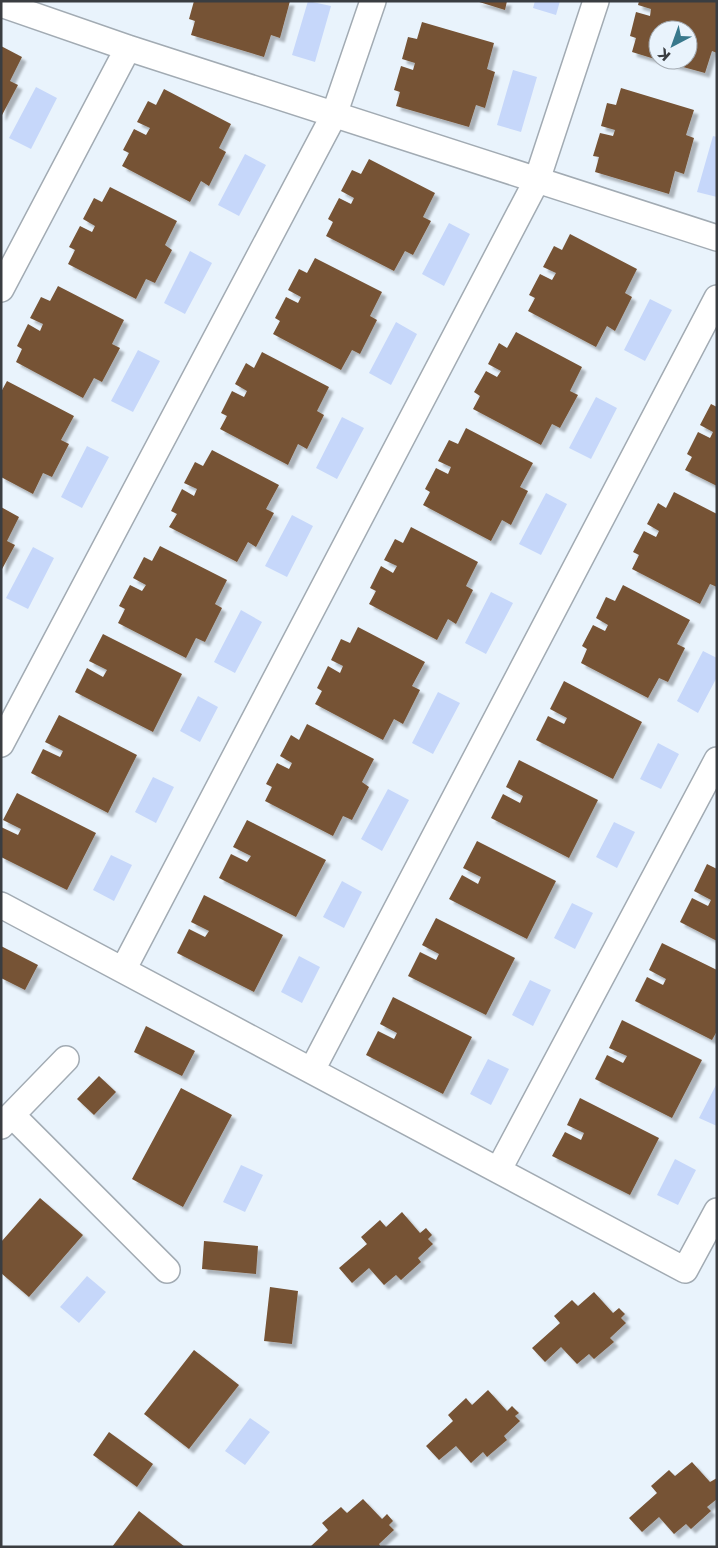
<svg xmlns="http://www.w3.org/2000/svg" width="718" height="1548" font-family="'DejaVu Sans',sans-serif">
<defs>
<filter id="shadow"><feDropShadow dx="4.5" dy="4.5" stdDeviation="1" flood-color="#0004"/></filter>
</defs>
<rect width="100%" height="100%" fill="#e9f3fc"/>
<!-- water -->
<path fill="#c6d7fa" d="M308 1 331 6 315 62 292 55Z
M535 1H560L556 15 533 8Z
M513 70 537 77 521 132 497 125Z
M36 87 57 98 31 149 9 138Z
M713 136 717 137V197L697 192Z
M245 154 266 165 239 216 218 205Z
M449 223 470 234 444 286 422 274Z
M190 251 212 263 185 314 164 303Z
M650 299 672 310 645 361 624 350Z
M396 322 417 334 391 385 369 373Z
M138 350 160 361 133 412 111 401Z
M596 397 617 408 591 459 569 448Z
M342 417 364 428 337 479 316 468Z
M87 446 109 457 82 508 61 497Z
M546 493 567 504 541 555 519 544Z
M292 515 313 526 287 577 265 566Z
M33 547 54 558 28 609 6 598Z
M491 592 513 603 486 654 465 643Z
M241 610 262 622 235 673 214 662Z
M703 651 717 658V677L698 713 677 701Z
M438 692 460 703 433 754 412 743Z
M198 696 218 707 200 742 180 731Z
M658 743 679 754 661 789 640 779Z
M153 777 174 787 156 823 135 812Z
M388 789 409 800 382 851 361 839Z
M614 822 635 832 617 868 596 857Z
M111 855 132 865 114 901 93 890Z
M342 881 362 892 344 928 323 917Z
M572 903 593 913 575 949 554 938Z
M299 956 320 967 302 1003 281 992Z
M530 980 551 990 533 1026 512 1015Z
M488 1059 509 1069 491 1105 470 1094Z
M717 1083V1126L699 1118Z
M675 1159 696 1170 678 1205 657 1195Z
M241 1165 263 1175 245 1212 223 1202Z
M87 1276 106 1292 79 1323 60 1307Z
M250 1418 270 1432 245 1465 225 1451Z"/>
<!-- building -->
<path fill="#765335" filter="url(#shadow)" d="M194 1H290L280 38 271 35 264 57 191 35 195 21 189 19Z
M476 1H507L505 10Z
M639 1H717V53L712 51 705 73 661 61 688 60V30H658V60L632 52 636 38 630 36 636 12 650 16 651 9 638 5Z
M422 22 494 43 487 69 495 72 485 108 476 105 469 127 396 106 400 92 394 90 401 66 413 70 415 63 402 59 408 37 417 39Z
M1 46 22 57 10 81 18 85 1 117Z
M621 88 694 110 686 135 694 138 684 174 675 171 669 194 595 172 599 157 593 156 600 133 613 136 615 130 601 126 607 103 616 105Z
M164 89 231 124 219 148 226 152 209 186 201 181 190 202 122 166 129 153 123 150 134 129 146 135 150 128 137 122 148 101 156 105Z
M369 159 435 193 423 217 431 221 413 255 405 251 394 271 326 236 333 222 328 219 339 198 351 204 354 198 341 191 352 170 361 174Z
M110 187 177 221 165 245 172 250 155 283 146 279 136 299 68 264 75 250 69 247 80 226 92 232 95 226 83 219 94 198 102 202Z
M570 234 637 269 625 293 632 297 615 331 607 326 596 347 528 311 535 298 529 295 540 274 552 280 556 273 543 267 554 246 562 250Z
M315 258 382 292 370 316 377 320 360 354 352 350 341 370 273 334 280 321 275 318 286 297 298 303 301 297 288 290 299 269 307 273Z
M58 286 124 320 112 344 120 348 102 382 94 378 83 398 16 362 22 349 17 346 28 324 40 331 43 324 30 318 41 297 50 301Z
M516 332 582 367 570 391 578 395 560 428 552 424 541 445 473 409 480 396 474 392 486 371 497 377 501 371 488 364 499 343 507 348Z
M262 352 329 387 317 411 324 415 307 449 298 444 288 465 220 429 227 416 221 413 232 391 244 397 247 391 235 384 246 363 254 368Z
M7 381 74 416 61 440 69 444 52 477 43 473 33 494 1 477V392Z
M711 404 717 407V486L685 470 692 457 687 454 698 432 710 438 713 432 700 425Z
M466 428 533 463 520 487 528 491 511 525 502 520 491 541 423 505 430 492 425 489 436 468 448 474 451 467 438 461 449 440 458 444Z
M212 450 279 485 266 509 274 513 256 547 248 542 237 562 169 527 177 514 171 511 182 489 194 496 197 489 184 483 195 462 203 466Z
M674 492 717 514V587L710 584 700 604 632 569 639 555 633 552 644 531 656 537 659 531 647 524 658 503 666 508Z
M1 507 19 517 7 541 15 545 1 571Z
M411 527 478 562 466 586 473 590 456 624 448 619 437 640 369 604 376 591 370 588 381 566 393 573 397 566 384 560 395 539 403 543Z
M160 546 227 580 215 604 222 608 205 642 196 638 186 658 118 623 125 609 119 606 130 585 142 591 146 585 133 578 144 557 152 561Z
M623 585 690 620 677 644 685 648 668 682 659 678 648 698 581 663 587 649 582 646 593 625 605 631 608 625 596 618 606 597 615 601Z
M358 627 425 662 412 686 420 690 403 724 394 719 383 740 315 704 322 691 317 688 328 666 340 673 343 666 331 660 341 639 350 643Z
M103 634 182 674 153 732 75 692 87 668 103 677 107 670 89 661Z
M564 681 642 722 613 779 536 740 548 716 564 724 567 718 550 709Z
M59 715 137 755 108 813 31 773 43 749 60 757 63 751 45 742Z
M307 724 374 759 362 782 369 787 352 820 343 816 333 836 265 801 272 787 266 784 277 763 289 769 292 763 280 756 291 735 299 740Z
M519 760 598 800 569 858 491 818 503 794 520 803 523 796 506 787Z
M17 793 96 833 67 890 1 857V827L18 835 21 829 3 820Z
M247 820 326 860 296 917 219 878 231 854 247 862 251 856 233 847Z
M477 841 556 881 527 939 449 899 462 875 478 884 481 877 463 868Z
M707 864 717 869V941L680 922 692 898 708 906 711 900 694 891Z
M204 895 283 935 254 992 177 953 189 929 205 937 209 931 191 922Z
M436 918 515 958 486 1015 408 976 420 952 436 960 439 954 422 945Z
M662 943 717 970V1031L712 1040 635 1001 647 977 663 985 666 979 649 970Z
M1 946 38 965 25 990 1 978Z
M393 997 472 1037 443 1094 366 1055 378 1031 394 1039 397 1033 380 1024Z
M622 1020 702 1060 672 1118 595 1079 607 1055 623 1063 627 1056 609 1048Z
M146 1026 195 1051 182 1076 134 1052Z
M99 1076 116 1092 94 1115 77 1099Z
M181 1088 232 1115 183 1207 132 1179Z
M580 1098 659 1138 630 1195 552 1156 565 1132 581 1140 584 1133 567 1125Z
M40 1198 83 1235 29 1297 1 1273V1242Z
M402 1212 420 1233 426 1228 432 1235 428 1239 433 1244 418 1258 421 1262 401 1280 396 1275 384 1285 369 1268 352 1283 339 1268 367 1244 361 1237 380 1220 386 1227Z
M204 1241 258 1246 256 1274 202 1269Z
M270 1287 298 1291 292 1344 264 1341Z
M594 1292 613 1313 619 1308 625 1314 621 1318 626 1323 610 1338 614 1342 594 1359 589 1354 577 1364 561 1347 545 1362 532 1348 560 1323 554 1316 572 1300 578 1306Z
M194 1350 239 1385 189 1449 144 1414Z
M488 1390 507 1411 512 1406 519 1413 515 1416 520 1421 504 1436 507 1440 487 1457 483 1452 471 1463 456 1446 439 1460 426 1446 453 1421 448 1415 466 1398 472 1405Z
M109 1432 153 1464 137 1487 93 1455Z
M692 1462 710 1482 717 1478V1499L707 1507 711 1511 691 1529 686 1524 674 1534 659 1517 642 1532 629 1518 657 1493 651 1486 669 1470 675 1476Z
M363 1499 382 1519 387 1514 393 1521 389 1525 394 1530 379 1544 381 1547H310L328 1530 322 1523 341 1507 347 1513Z
M139 1511 185 1547H112Z"/>
<g fill="none" stroke-linecap="round" stroke-linejoin="round">
<!-- street casing -->
<g stroke="#a2abb3" stroke-width="28">
<path id="street" d="M1 4 128 48 717 238
M1 289 128 48
M1 744 334 115 373 1
M1 905 685 1270 717 1211
M123 970 537 180 596 1
M312 1070 717 298
M12 1115 167 1270
M1 1126 66 1059
M499 1169 717 760"/>
</g>
<!-- street -->
<use href="#street" stroke="#fff" stroke-width="25"/>
</g>
<!-- border -->
<rect width="718" height="1548" fill="none" stroke="#3a3d41" stroke-width="5"/>
<!-- north arrow -->
<g transform="translate(673 45) rotate(221)"><circle r="24" fill="#e9f3fc" stroke="#a3aab1"/>
<path d="M0-4L9 19L0 12L-9 19Z" fill="#38788c"/>
<text y="-8" font-size="14" font-weight="bold" text-anchor="middle" fill="#3a3d41">K</text>
</g>
</svg>
